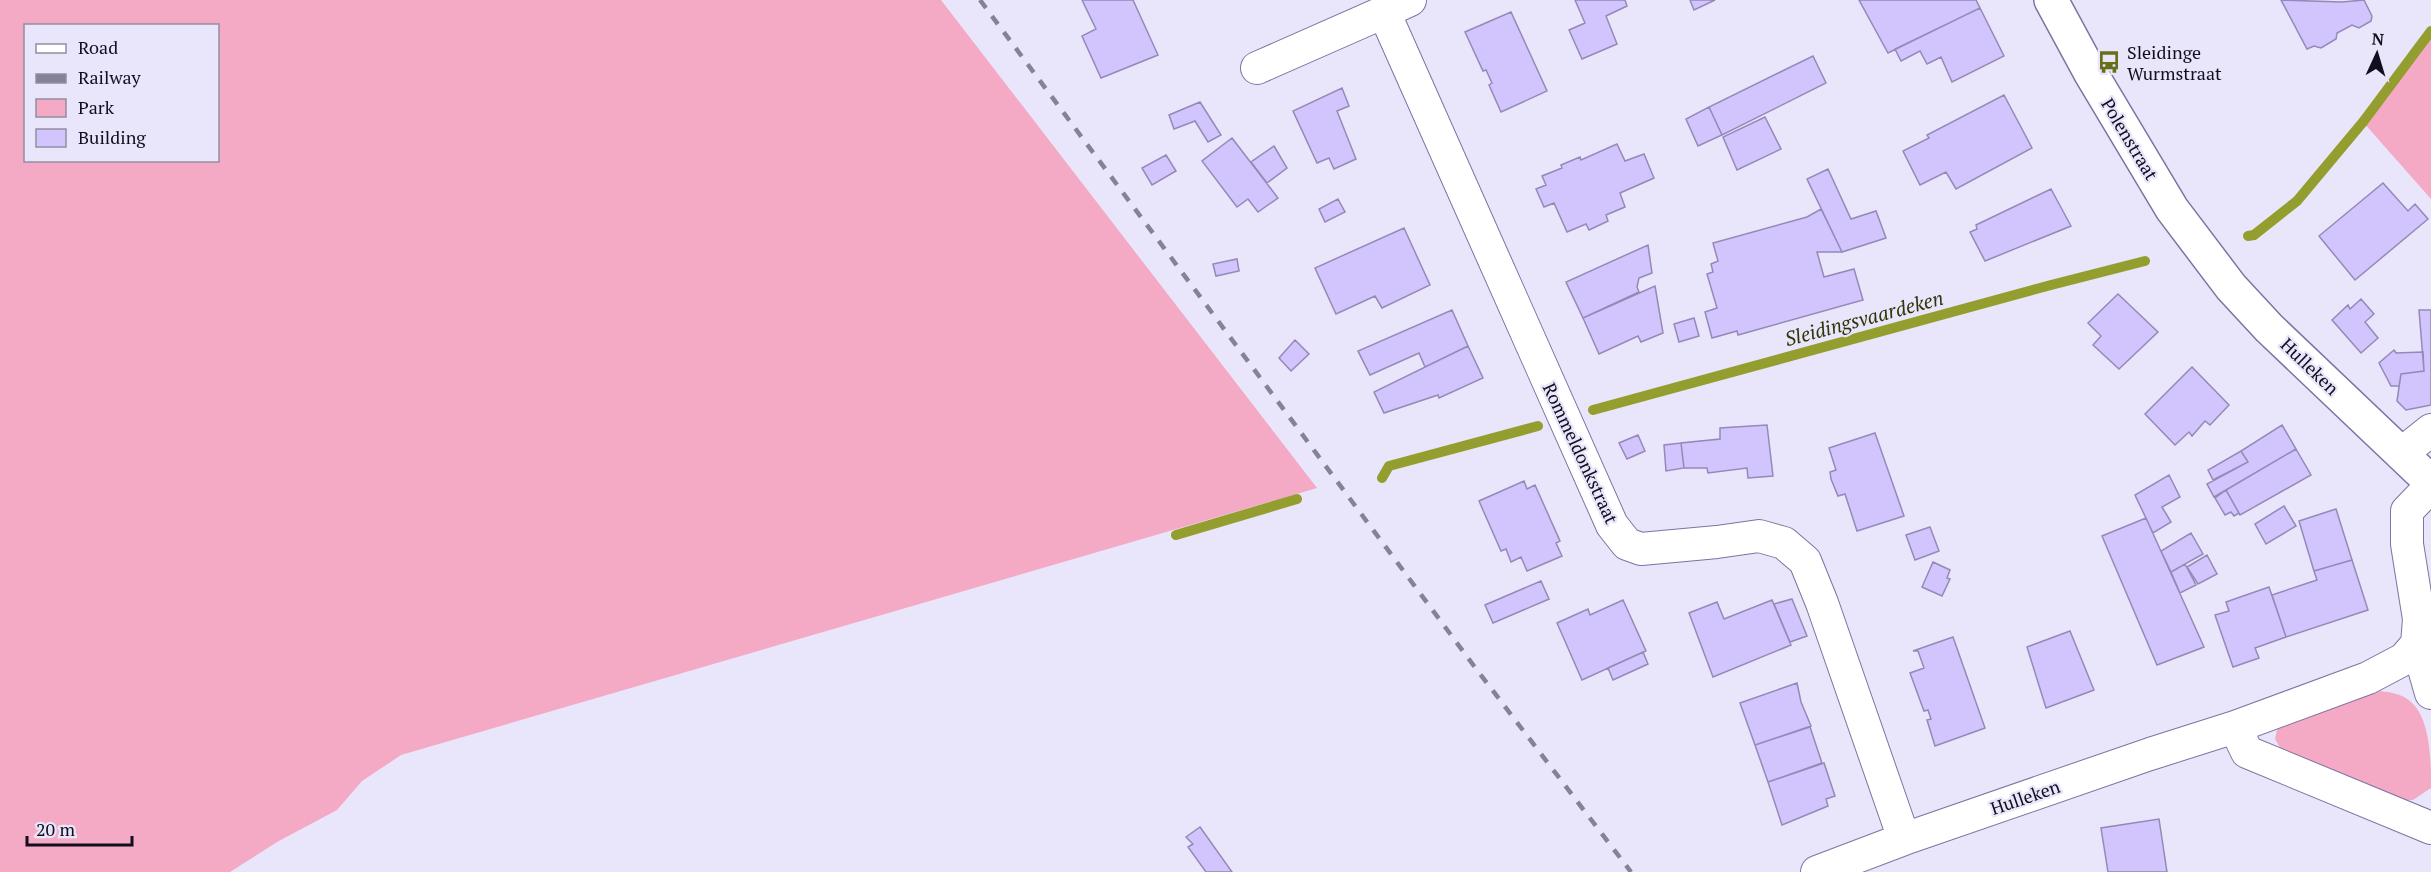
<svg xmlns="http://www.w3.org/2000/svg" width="2431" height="872" font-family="'PT Serif',serif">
<rect width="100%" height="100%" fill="#e9e5fa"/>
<!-- green -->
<path fill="#f4a9c5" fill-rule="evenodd" d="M0 0H941L1317 488 401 755 362 781 337 810 277 842 230 872H0ZM26 26H218V160H26Z
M2431 31V199L2363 122Z
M2370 691C2385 691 2403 692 2414 705 2431 724 2431 764 2431 788L2413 800 2400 801 2284 754 2275 739 2277 730 2283 722Z"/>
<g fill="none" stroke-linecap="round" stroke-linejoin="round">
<!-- stream -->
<path stroke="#939e2e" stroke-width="10" d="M2248 236 2254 235 2297 201 2363 122 2431 31
M1593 410 2051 285 2145 261
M1382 478 1389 466 1538 426
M1176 535 1297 499"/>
</g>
<!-- building -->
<path fill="#d2c5fe" stroke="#9489b7" stroke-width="1.5" d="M1082 0H1133L1158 55 1101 78 1082 36 1096 29Z
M1575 0H1625L1627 6 1606 16 1617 44 1582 59 1569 30 1585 23Z
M1690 0H1715L1694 10Z
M1859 0H1976L1980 8 1888 53Z
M2281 0 2342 2 2364 0 2372 16 2371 21 2359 28 2352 25 2337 33 2336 39 2321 48 2314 46 2307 49Z
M1980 8 2004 56 1952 82 1941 57 1927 64 1920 51 1901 61 1895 49Z
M1511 12 1547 91 1501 112 1489 85 1492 83 1486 70 1483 71 1465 32Z
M1813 56 1826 83 1722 135 1709 107Z
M1342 88 1349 106 1337 111 1356 159 1334 169 1329 158 1317 163 1293 111Z
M2004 95 2032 148 1956 189 1946 172 1920 185 1903 151 1929 138 1927 135Z
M1200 102 1221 135 1208 142 1195 121 1174 129 1169 115Z
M1709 107 1722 135 1698 146 1686 119Z
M1765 117 1781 149 1737 170 1723 137Z
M1232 138 1278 198 1258 212 1248 199 1237 207 1202 161Z
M1617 144 1625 161 1644 154 1654 178 1620 193 1625 207 1606 215 1608 221 1589 230 1586 224 1567 232 1554 203 1544 207 1536 189 1546 185 1542 176 1562 168 1561 165 1580 157 1581 160Z
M1274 146 1287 168 1267 183 1251 162Z
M1166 155 1176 171 1152 185 1142 168Z
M1828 169 1851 219 1876 211 1886 238 1842 252 1807 179Z
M2383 183 2408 211 2415 204 2428 219 2355 280 2319 236Z
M2051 189 2071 226 1985 261 1970 232 1977 229 1976 225Z
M1338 199 1345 212 1325 222 1319 209Z
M1821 209 1842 252H1817L1824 277 1854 269 1863 300 1738 335 1737 331 1712 338 1705 312 1717 308 1707 274 1713 272 1711 264 1718 261 1713 243 1807 217Z
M1404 228 1430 285 1382 308 1375 296 1336 314 1315 268Z
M1648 245 1652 273 1639 278 1637 287 1639 292 1583 318 1566 282Z
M1237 259 1239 271 1216 276 1213 264Z
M1655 286 1663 333 1641 342 1638 336 1599 354 1583 318Z
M2118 294 2158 332 2119 369 2093 345 2101 336 2088 323Z
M2361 299 2374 314 2365 322 2378 338 2361 353 2332 320 2348 305 2350 309Z
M1452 310 1468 346 1425 367 1419 353 1370 375 1358 351Z
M2419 310H2431V405L2406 410 2397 401 2401 374 2424 371Z
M1694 318 1699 336 1679 342 1674 324Z
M1295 340 1309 354 1291 371 1279 358Z
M1468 346 1483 378 1439 398 1438 395 1384 413 1374 392Z
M2394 350 2396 353 2423 352 2424 371 2401 374 2399 386H2391L2379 363Z
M2192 367 2229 405 2210 425 2205 421 2192 436 2189 432 2175 445 2145 414Z
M1767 425 1773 476 1748 478 1747 468 1708 473 1707 468H1684L1681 443 1720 439V428Z
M2282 425 2296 449 2214 497 2207 484 2248 462 2241 451Z
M1875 433 1904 516 1857 531 1845 494 1838 496 1831 479 1830 472 1836 470 1829 448Z
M1638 435 1645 451 1627 459 1619 443Z
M1681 443 1684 468 1666 471 1664 445Z
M2296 449 2311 475 2240 515 2226 490Z
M2241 451 2248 462 2213 480 2208 470Z
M2169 475 2180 497 2162 507 2171 522 2153 533 2135 495Z
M1524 481 1527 489 1535 485 1560 541 1556 543 1562 556 1527 571 1521 557 1511 562 1506 549 1501 551 1479 501Z
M2226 490 2239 513 2234 516 2231 512 2225 515 2215 498Z
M2284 506 2296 526 2266 544 2255 524Z
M2336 509 2352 560 2314 571 2299 521Z
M2146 518 2204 647 2157 665 2102 536Z
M1930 527 1939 551 1915 560 1906 535Z
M2191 533 2203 554 2171 572 2161 551Z
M2207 555 2217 574 2198 584 2187 567Z
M2352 560 2368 610 2286 637 2272 595 2317 580 2314 571Z
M1933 562 1950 570 1947 578 1950 579 1942 596 1922 587Z
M2185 564 2196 585 2180 593 2171 572Z
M1541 581 1549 599 1493 623 1485 605Z
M2269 587 2286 637 2255 648 2259 658 2233 667 2215 615 2229 611 2226 602Z
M1792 599 1807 636 1790 642 1774 604Z
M1623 600 1646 651 1582 680 1557 623 1588 609 1590 615Z
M1772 600 1791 645 1713 677 1689 613 1717 602 1724 619Z
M2070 631 2094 690 2046 708 2027 647Z
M1953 637 1985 728 1935 746 1927 720 1931 719 1928 710 1924 711 1910 673 1924 668 1918 651H1913Z
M1643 652 1648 664 1613 680 1608 668Z
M1797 683 1801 702 1811 726 1755 745 1740 703Z
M1810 727 1822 763 1768 782 1755 745Z
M1824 763 1835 796 1826 799 1828 806 1782 825 1768 782Z
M2159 819 2167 872H2108L2101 828Z
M1200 827 1232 872H1206L1188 847 1193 844 1186 837Z"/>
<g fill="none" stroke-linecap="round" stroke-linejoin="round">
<!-- street casing -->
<g stroke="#7e73a1" stroke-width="34">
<path id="street" d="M1410 0 1384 12 1612 525 1627 544 1641 549 1717 542 1759 536 1784 543 1805 561 1822 603 1904 839
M1257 68 1384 12
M2401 454 2431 430
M2417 644 2431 693
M2235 727 2247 752 2431 828
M1817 872 1904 839 2150 754 2235 727 2368 678 2404 659 2417 644 2419 619 2407 544V511L2431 486"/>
</g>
<!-- secondary casing -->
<g stroke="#7e73a1" stroke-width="36">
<path id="secondary" d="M2051 0 2090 72 2172 209 2231 287 2269 328 2431 482"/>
</g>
<!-- street -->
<use href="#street" stroke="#fff" stroke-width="32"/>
<!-- secondary -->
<use href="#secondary" stroke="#fff" stroke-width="33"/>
<!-- rail -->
<path stroke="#868295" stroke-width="4.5" stroke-dasharray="10 10" stroke-linecap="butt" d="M980 0 1474 666 1631 872"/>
</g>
<!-- icons -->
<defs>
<g id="bus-bare" transform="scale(1.8)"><path d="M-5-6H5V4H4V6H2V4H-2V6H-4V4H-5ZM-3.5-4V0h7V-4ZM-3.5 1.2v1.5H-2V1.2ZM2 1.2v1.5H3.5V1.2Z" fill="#677018" stroke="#e9e5fa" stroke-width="2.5" paint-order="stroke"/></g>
</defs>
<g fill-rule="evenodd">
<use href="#bus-bare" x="2109" y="62"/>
</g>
<g text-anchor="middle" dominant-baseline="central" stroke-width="4.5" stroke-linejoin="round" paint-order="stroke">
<!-- poi labels -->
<g font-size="18" fill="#120e1f" stroke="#e9e5fa" text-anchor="start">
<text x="2127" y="52">Sleidinge<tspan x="2127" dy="21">Wurmstraat</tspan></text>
</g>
<!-- street labels -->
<g font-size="18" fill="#120e1f" stroke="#e9e5fa">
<text transform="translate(2130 139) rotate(59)">Polenstraat</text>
<text transform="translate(2310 366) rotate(44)">Hulleken</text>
<text transform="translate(1581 453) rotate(65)">Rommeldonkstraat</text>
<text transform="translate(2025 797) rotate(-19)">Hulleken</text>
</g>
<!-- water labels -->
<g font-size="20" font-style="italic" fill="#303506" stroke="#e9e5fa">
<text transform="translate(1864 318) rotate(-15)">Sleidingsvaardeken</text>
</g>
</g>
<!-- legend -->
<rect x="24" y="24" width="195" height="138" fill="#e9e5fa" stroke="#938fa2" stroke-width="1.5"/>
<rect x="36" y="44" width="30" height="9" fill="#ffffff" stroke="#938fa2" stroke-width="1.5"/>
<text x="78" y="54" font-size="18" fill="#120e1f">Road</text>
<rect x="36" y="74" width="30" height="9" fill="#868295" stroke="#938fa2" stroke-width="1.5"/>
<text x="78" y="84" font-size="18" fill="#120e1f">Railway</text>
<rect x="36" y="99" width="30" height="18" fill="#f4a9c5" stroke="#938fa2" stroke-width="1.5"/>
<text x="78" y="114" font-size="18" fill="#120e1f">Park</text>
<rect x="36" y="129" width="30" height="18" fill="#d2c5fe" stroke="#938fa2" stroke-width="1.5"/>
<text x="78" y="144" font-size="18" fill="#120e1f">Building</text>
<!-- north arrow -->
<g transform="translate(2377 54) rotate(4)" stroke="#e9e5fa" stroke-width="4.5" paint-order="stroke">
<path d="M0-4.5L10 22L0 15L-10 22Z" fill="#120e1f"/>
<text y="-9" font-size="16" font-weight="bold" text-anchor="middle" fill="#120e1f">N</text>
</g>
<!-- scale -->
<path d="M27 836v9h105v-9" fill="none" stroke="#120e1f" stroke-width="3"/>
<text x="36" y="836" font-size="18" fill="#120e1f" stroke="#e9e5fa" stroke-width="4.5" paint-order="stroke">20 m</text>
</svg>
